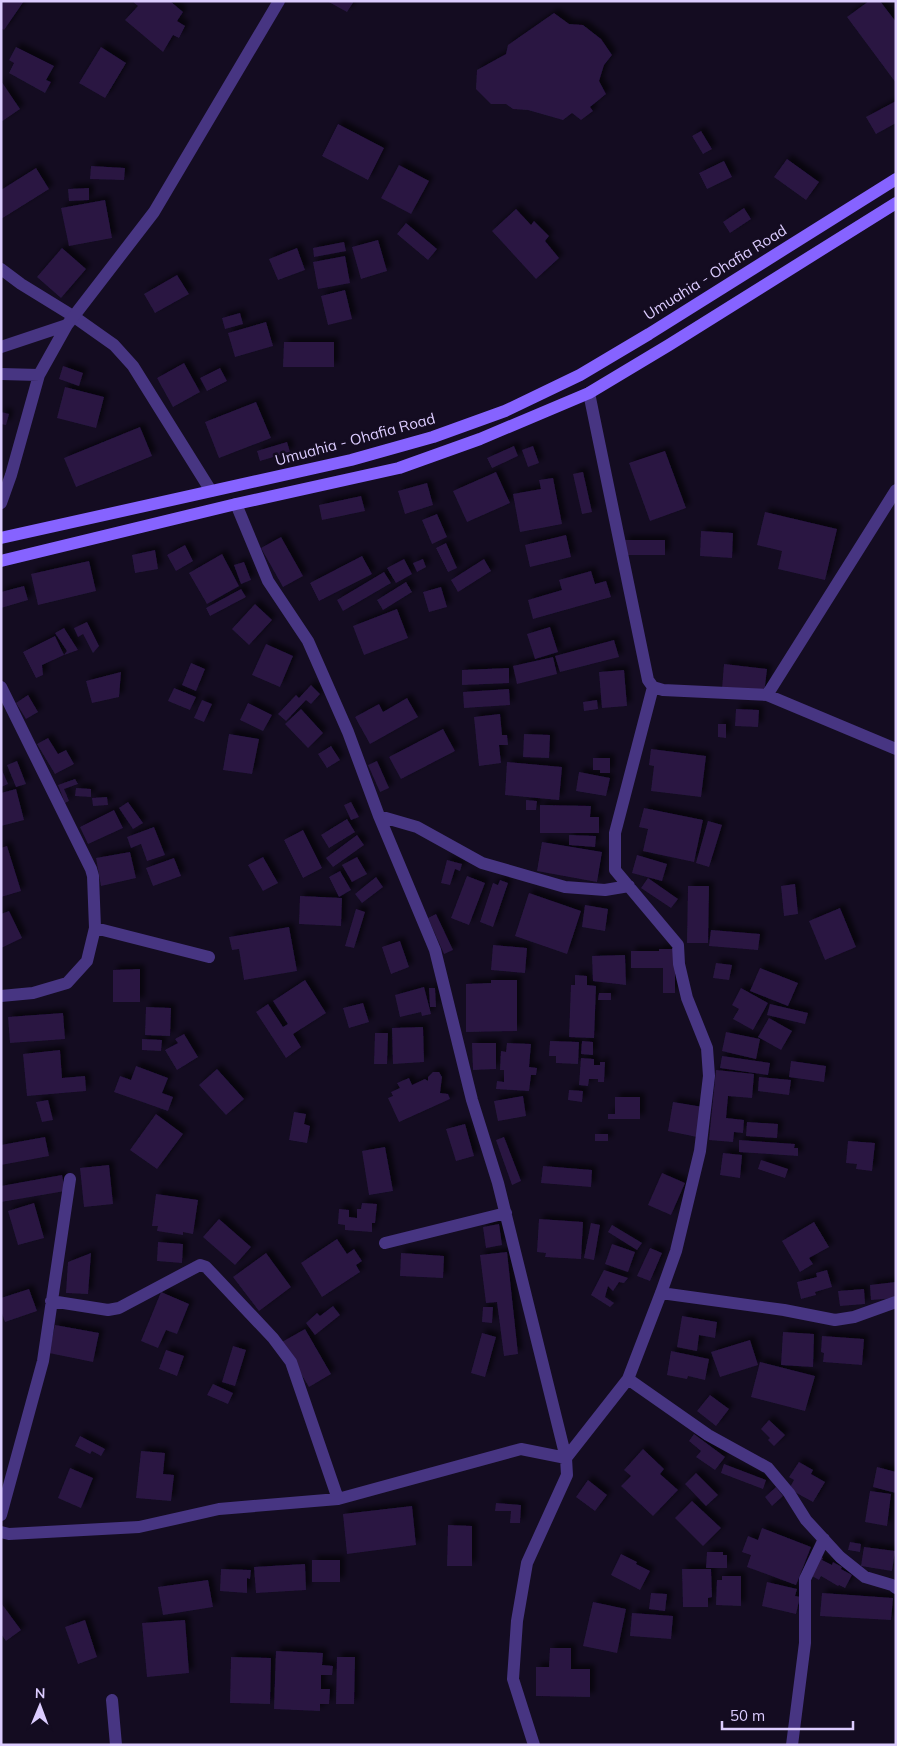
<svg xmlns="http://www.w3.org/2000/svg" width="897" height="1746" font-family="Mulish,sans-serif">
<defs>
<filter id="shadow"><feDropShadow dx="4.5" dy="-4.5" stdDeviation="2.5" flood-color="#0009"/></filter>
</defs>
<rect width="100%" height="100%" fill="#140c21"/>
<!-- building -->
<path fill="#291742" filter="url(#shadow)" d="M1 1H24L4 30 1 28Z
M132 1H170L183 12 177 21 185 26 179 38 173 35 163 52 125 20 138 6Z
M327 1H354L347 12Z
M869 1H880L896 22V83L847 17Z
M554 13 569 24 583 25 601 39 612 55 604 65 599 81 606 94 590 107 593 111 581 120 572 113 563 120 528 110 513 109 506 104H491L476 89 477 70 506 54 508 45Z
M16 47 54 66 46 80 51 82 45 93 9 73 14 63 9 60Z
M101 47 126 63 105 98 79 83Z
M1 81 20 109 1 122Z
M896 101V123L876 134 866 117Z
M338 124 384 148 368 180 322 156Z
M701 131 712 149 703 154 692 136Z
M787 159 819 182 806 200 774 177Z
M724 161 732 177 707 189 699 173Z
M399 165 429 181 411 214 381 198Z
M91 166 125 168 124 180 90 179Z
M36 168 49 189 1 219V190Z
M89 188V200L69 201 68 189Z
M105 200 112 238 69 246 61 208Z
M744 208 751 219 730 233 723 222Z
M516 209 531 225 534 221 549 236 545 241 559 258 536 279 492 231Z
M406 223 437 249 428 260 397 234Z
M378 240 387 271 361 279 352 247Z
M344 242 346 251 314 257 313 248Z
M62 248 86 269 61 298 37 277Z
M297 248 305 270 278 280 269 259Z
M345 256 350 283 318 289 313 262Z
M177 275 189 294 155 313 144 294Z
M345 290 352 319 328 325 321 296Z
M240 313 243 324 225 329 222 318Z
M266 322 273 346 235 357 228 333Z
M284 342H334V367H283Z
M184 363 200 392 173 407 157 378Z
M63 366 83 373 79 386 59 379Z
M220 368 227 381 207 391 200 378Z
M65 387 104 397 96 428 57 418Z
M256 402 271 438 219 458 205 422Z
M1 412 9 414 6 425 1 424Z
M140 427 152 456 76 487 64 458Z
M287 442 290 452 260 461 257 451Z
M514 446 518 456 492 468 487 458Z
M533 446 539 463 528 467 522 450Z
M665 451 686 508 650 521 629 463Z
M496 472 510 503 467 522 453 491Z
M583 472 592 512 582 514 573 474Z
M553 478 562 524 520 532 513 494 541 489 539 480Z
M427 483 433 505 405 514 398 491Z
M361 496 365 511 322 520 319 505Z
M765 512 837 529 825 580 778 569 782 551 757 545Z
M437 514 447 537 432 544 422 520Z
M701 531 733 533 732 558 700 556Z
M566 535 571 557 530 567 525 545Z
M281 537 303 576 283 587 261 548Z
M624 540H665V555H624Z
M446 543 457 568 448 572 436 548Z
M185 545 193 561 176 571 167 555Z
M155 550 158 569 135 573 132 555Z
M222 554 239 586 207 604 189 573Z
M362 556 372 574 319 601 310 583Z
M404 559 412 574 396 583 387 568Z
M423 559 426 567 417 572 413 563Z
M484 559 491 571 458 592 451 580Z
M89 561 96 591 38 605 31 574Z
M244 562 251 580 241 584 234 565Z
M591 571 595 584 606 581 611 597 533 619 528 600 562 590 559 580Z
M384 572 391 583 343 611 337 600Z
M406 582 412 592 383 610 377 600Z
M24 586 28 600 1 608V592Z
M441 587 447 607 429 612 423 592Z
M241 589 246 597 210 616 206 608Z
M255 604 272 620 249 645 232 629Z
M397 609 408 638 364 655 353 626Z
M87 622 99 646 93 653 83 634 78 637 74 628Z
M550 627 558 652 535 659 527 634Z
M64 628 78 650 64 655 42 665 43 675 36 678 23 652 55 636 64 655 67 651 55 633Z
M614 640 619 657 560 672 555 656Z
M266 644 293 656 280 687 252 675Z
M553 657 557 674 517 684 513 666Z
M191 663 205 669 196 691 182 685Z
M724 664 767 669 764 694 722 689Z
M509 668V683L462 685V670Z
M624 670 627 706 602 708 599 672Z
M121 672 119 697 92 703 86 681Z
M311 685 320 694 311 704 306 700 286 721 278 714 296 695 299 698Z
M174 688 196 697 190 710 168 701Z
M509 689 510 705 464 708 463 692Z
M28 695 38 712 26 719 16 703Z
M407 698 418 717 370 744 355 717 379 704 383 712Z
M202 700 212 704 204 722 194 718Z
M597 700 598 709 584 711 583 702Z
M248 703 272 715 263 731 240 720Z
M301 709 323 733 308 748 285 724Z
M736 709 759 710 758 727 735 726Z
M500 714 502 735H507L508 745H499L501 763 479 766 474 717Z
M718 724H726V738L718 737Z
M443 729 455 751 401 779 389 757Z
M229 734 259 739 252 774 223 770Z
M524 734 550 735 549 758 523 757Z
M48 738 58 754 66 750 74 764 55 774 37 744Z
M331 746 340 760 327 768 318 754Z
M651 749 706 756 701 797 651 791 654 766 649 765Z
M593 758H610V773H600V770H593Z
M17 761 26 784 16 787 7 765Z
M377 761 389 788 380 792 368 765Z
M507 762 562 767 559 800 505 795Z
M1 768 8 784 1 787Z
M579 772 610 778 606 796 576 791Z
M75 779 78 784 64 789 69 801 65 803 58 785Z
M76 788 91 789V797L75 796Z
M16 789 24 820 1 826V793Z
M107 797 108 805 93 806 92 798Z
M526 800 537 801 536 810H526Z
M128 802 143 823 133 829 119 808Z
M351 802 359 817 351 820 344 805Z
M540 805 591 806 590 817H599V833H540Z
M644 808 703 820 694 862 643 851 648 829 639 827Z
M114 810 123 828 88 844 80 827Z
M347 819 355 832 329 848 321 835Z
M708 821 722 825 709 867 696 863Z
M154 827 165 855 147 861 141 844 131 848 127 837Z
M303 830 322 868 303 878 284 840Z
M357 835 364 845 333 867 326 858Z
M569 835 596 836 595 847 569 845Z
M542 842 602 852 597 882 537 871Z
M7 846 21 891 1 897V848Z
M130 852 136 878 101 886 96 858Z
M637 855 667 864 662 881 632 873Z
M263 857 278 883 263 891 248 865Z
M357 857 367 874 352 882 342 865Z
M174 858 181 876 153 886 146 868Z
M447 860 462 864 460 871 455 869 450 885 441 883Z
M340 871 351 890 339 897 329 877Z
M467 876 485 883 469 925 451 918Z
M376 877 383 887 362 903 355 894Z
M648 878 678 899 671 908 641 888Z
M500 880 508 883 493 927 480 922 493 883 498 885Z
M795 884 798 914 784 916 781 886Z
M688 886H709L708 943H687Z
M529 893 581 911 567 954 515 936Z
M300 896 342 898 341 926 299 924Z
M585 905 608 909 605 931 582 927Z
M840 908 856 947 825 960 809 921Z
M356 909 365 912 354 948 345 946Z
M9 911 22 938 1 948V914Z
M436 914 453 950 444 954 428 918Z
M289 927 297 971 244 980 239 949 232 950 229 937Z
M711 930 760 934 758 950 709 946Z
M400 941 409 967 391 974 382 947Z
M493 945 527 948 525 973 491 970Z
M659 949H675V993H663V968H631V951H659Z
M625 955 626 985 593 981 592 956Z
M716 963 732 965 729 980 713 978Z
M760 968 798 983 788 1006 750 991Z
M140 969V1002H113V970Z
M575 975 587 976V985L596 986 594 1038 569 1037 571 985H575Z
M305 980 326 1013 293 1034 301 1047 286 1058 256 1012 268 1004 283 1027 288 1024 273 1001Z
M491 980H517V1031L466 1032V984L491 983Z
M424 987 431 1014 422 1016 421 1012 400 1017 395 995Z
M429 988H435L436 1007H430Z
M741 988 768 1003 753 1030 733 1019 739 1009 732 1005Z
M599 993H611V1000H598Z
M363 1003 369 1022 349 1028 343 1008Z
M770 1004 808 1013 805 1024 767 1015Z
M146 1007 171 1008 170 1036 145 1035Z
M63 1013 65 1039 10 1043 8 1017Z
M769 1018 792 1031 781 1050 758 1037Z
M423 1027 424 1062 393 1064 392 1028Z
M726 1032 760 1039 756 1059 722 1051Z
M375 1033H388L387 1064H374Z
M184 1034 198 1057 177 1070 165 1050 178 1043 175 1039Z
M142 1039 162 1040 161 1051 142 1050Z
M550 1041 579 1042 578 1064 556 1063V1056H549Z
M582 1041 593 1042V1055L581 1054Z
M472 1043H496V1069L473 1070Z
M507 1043 531 1044 529 1067 537 1068 536 1075H531L529 1091 496 1089 497 1081 504 1082V1070H500L501 1051 506 1052Z
M60 1050 62 1078 85 1076 86 1091 27 1096 23 1054Z
M722 1056 770 1063 768 1075 720 1068Z
M581 1058 594 1059V1065H600V1062H605L604 1082H598V1079H589L588 1086 579 1085Z
M791 1061 826 1066 824 1082 789 1077Z
M136 1066 168 1078 162 1093 173 1097 168 1111 114 1092 120 1076 131 1080Z
M217 1069 244 1099 226 1115 199 1085Z
M716 1070 754 1074 752 1098 728 1096 726 1118 744 1120 743 1133 734 1132 733 1142 709 1140Z
M433 1072H439L442 1077 440 1093 448 1094 450 1099 399 1122 388 1098 393 1096 391 1092 400 1088 397 1083 409 1078 412 1085 425 1079 428 1081V1077Z
M759 1077 791 1080 789 1095 758 1091Z
M569 1090 583 1091 582 1102 568 1100Z
M523 1096 526 1116 498 1121 494 1101Z
M615 1097H640V1119H608V1114H615Z
M48 1100 53 1120 42 1122 36 1102Z
M673 1102 703 1107 697 1137 668 1131Z
M294 1112 306 1114 304 1124 310 1126 307 1143 289 1140Z
M156 1114 183 1134 157 1169 130 1150Z
M747 1122 778 1124 777 1138 746 1136Z
M465 1124 474 1156 456 1161 446 1129Z
M595 1134H608V1141H595Z
M45 1137 49 1156 1 1165V1145Z
M504 1137 521 1181 512 1185 496 1140Z
M739 1140 795 1144 794 1148H798V1156L739 1152Z
M848 1141 875 1143 872 1171 856 1169 857 1164 846 1163Z
M385 1147 393 1191 369 1195 362 1151Z
M723 1153 742 1155 740 1178 720 1175Z
M761 1160 788 1169 785 1178 758 1169Z
M109 1165 113 1204 84 1207 80 1168Z
M543 1166 592 1170 591 1187 541 1183Z
M662 1173 685 1183 671 1215 648 1205Z
M62 1175 65 1191 1 1202V1186Z
M156 1194 198 1200 193 1234 183 1232V1235L157 1231 158 1226H152Z
M34 1203 44 1238 18 1245 8 1211Z
M362 1203 377 1204 375 1223H372V1232L345 1230V1225L338 1224 339 1209 349 1210V1217L357 1218V1209H361Z
M219 1219 251 1247 235 1265 203 1237Z
M539 1219 583 1222 581 1259 545 1257 546 1253 537 1252Z
M814 1222 829 1247 809 1258 813 1264 800 1272 782 1241Z
M591 1223 600 1225 594 1260 584 1258Z
M499 1224 502 1245 486 1248 483 1227Z
M612 1225 642 1243 637 1250 608 1232Z
M337 1239 347 1254 354 1249 362 1261 356 1265 360 1272 322 1297 301 1263Z
M158 1242 183 1244 182 1263 157 1261Z
M612 1244 635 1252 628 1272 605 1264Z
M650 1248 662 1253 650 1281 637 1276Z
M507 1252 518 1354 504 1356 497 1302 486 1303 480 1255Z
M91 1253 88 1294 66 1293 68 1262Z
M266 1253 291 1287 259 1311 233 1277Z
M401 1253 444 1256 443 1278 400 1276Z
M604 1270 628 1278 624 1283 619 1282 613 1291 608 1286 605 1297 614 1303 610 1307 591 1295Z
M827 1270 832 1287 815 1292 816 1295 801 1299 797 1282 817 1277 816 1273Z
M896 1282V1298L871 1300 870 1285Z
M29 1289 37 1311 5 1322 1 1311V1298Z
M864 1289 865 1304 840 1306 838 1291Z
M161 1292 189 1304 177 1334 166 1330 158 1348 141 1341Z
M333 1306 340 1315 315 1335 306 1323 317 1313 320 1316Z
M483 1307H493L492 1323 482 1322Z
M682 1316 717 1322 715 1338 699 1335 697 1351 677 1347Z
M55 1325 99 1333 93 1362 49 1353Z
M305 1329 331 1374 309 1387 282 1342Z
M783 1332 814 1334 813 1367 781 1365Z
M482 1333 496 1337 485 1377 471 1373Z
M822 1336 864 1339 862 1365 823 1362 824 1353 821 1352Z
M750 1340 758 1365 720 1377 711 1352Z
M233 1346 246 1350 235 1386 222 1382Z
M166 1350 184 1356 177 1376 159 1369Z
M671 1351 709 1359 705 1380 688 1376 687 1379 667 1375Z
M760 1362 815 1376 805 1411 751 1397Z
M213 1384 233 1393 228 1404 207 1395Z
M710 1395 729 1409 716 1426 697 1411Z
M769 1420 785 1435 774 1446 768 1440 770 1438 761 1429Z
M694 1434 725 1457 715 1470 696 1457 701 1451 689 1441Z
M80 1436 105 1449 101 1456 92 1451 90 1454 75 1446Z
M643 1449 664 1469 660 1474 678 1490 653 1516 621 1486 631 1476 624 1470Z
M141 1451 165 1453 163 1474 174 1475 171 1501 136 1498Z
M799 1462 813 1470 811 1474 825 1482 813 1502 789 1489 794 1480 789 1477Z
M724 1464 766 1480 763 1489 721 1473Z
M877 1467 896 1472V1493L873 1487Z
M70 1468 93 1478 81 1508 58 1498Z
M696 1473 718 1495 706 1506 685 1484Z
M588 1480 607 1495 595 1511 576 1497Z
M776 1487 783 1496 772 1506 765 1497Z
M870 1491 891 1494 887 1526 865 1522Z
M692 1501 721 1528 703 1546 675 1518Z
M496 1503 521 1505 520 1523H510L511 1511H495Z
M412 1506 416 1545 347 1554 343 1514Z
M448 1525 472 1526V1566H447Z
M762 1528 811 1547 796 1585 747 1567 751 1555 742 1552 748 1536 758 1540Z
M850 1542 861 1544 860 1552 848 1550Z
M864 1547 895 1551 892 1571 861 1566Z
M707 1552H723V1555H727V1568H706Z
M621 1554 637 1562 636 1564 650 1571 640 1590 611 1575Z
M819 1556 823 1558 822 1560 832 1565 833 1562 842 1567 841 1569 852 1575 845 1588 839 1585 838 1586 821 1576 819 1580 812 1576Z
M312 1560H340V1582H312Z
M305 1564 306 1590 256 1593 254 1567Z
M221 1569 251 1570 250 1579 247 1578V1593L220 1591Z
M682 1569H711L712 1597 708 1598V1607H683Z
M722 1576H741V1606L716 1605 717 1580H722Z
M208 1580 213 1607 163 1615 158 1587Z
M767 1582 797 1589 795 1596 800 1597 796 1614 762 1606Z
M651 1593 667 1594 665 1611 649 1609Z
M822 1593 893 1598 891 1620 820 1616Z
M593 1602 626 1609 617 1653 583 1646Z
M1 1603 21 1630 6 1641 1 1634Z
M632 1613 673 1616 671 1639 630 1636Z
M85 1620 97 1657 78 1664 65 1627Z
M185 1620 189 1673 147 1677 142 1623Z
M550 1648H571V1669H590V1697L536 1696V1667H549Z
M276 1651 323 1653 322 1665 333 1666 332 1675H321V1689H330L329 1704H320V1711L274 1709Z
M231 1657 271 1658 270 1704 230 1703Z
M337 1657H355L354 1704H336Z"/>
<g fill="none" stroke-linecap="round" stroke-linejoin="round">
<!-- minor -->
<path stroke="#473582" stroke-width="12" d="M1 269 21 284 73 316 114 345 133 366 211 491
M589 393 648 680 653 687 663 690 767 695 896 749
M236 504 268 581 308 641 348 732 379 816 435 950 472 1100 498 1183 566 1458 567 1475 527 1563 517 1621 513 1679 534 1745
M1 687 91 869 93 876 95 928 87 961 67 983 33 993 1 996
M767 695 896 490
M379 816 417 827 482 863 565 887 605 890 629 886
M95 928 209 957
M385 1243 506 1213
M661 1293 784 1310 835 1320 854 1317 896 1302
M51 1301 108 1310 119 1308 200 1265 206 1267 273 1338 291 1362 338 1499
M628 1379 708 1435 768 1468 789 1493 806 1520 840 1557 865 1577 892 1585 896 1588
M1 1515 43 1361 70 1179
M1 1532 9 1534 139 1527 219 1509 338 1499 521 1449 566 1458 628 1379 661 1293 676 1251 700 1151 709 1076 707 1048 687 998 679 964 678 945 615 870V833L653 687
M112 1700 116 1745
M792 1745 805 1643V1579L824 1539"/>
<!-- tertiary -->
<path stroke="#473582" stroke-width="12" d="M1 347 67 325
M1 374 39 375
M1 503 11 475 39 375 67 325 154 212 279 1"/>
<!-- secondary -->
<path stroke="#8663ff" stroke-width="12" d="M1 538 351 460 433 437 505 411 580 375 649 334 896 179
M1 561 236 504 399 468 480 439 589 393 669 345 896 203"/>
</g>
<g text-anchor="middle" dominant-baseline="central" stroke-width="5" stroke-linejoin="round" paint-order="stroke">
<!-- street labels -->
<g font-size="15" fill="#dcccff" stroke="#140c21">
<text transform="translate(715 272) rotate(-32)">Umuahia - Ohafia Road</text>
<text transform="translate(355 439) rotate(-15)">Umuahia - Ohafia Road</text>
</g>
</g>
<!-- border -->
<rect width="897" height="1746" fill="none" stroke="#dcccff" stroke-width="5"/>
<!-- north arrow -->
<g transform="translate(40 1706) rotate(1)" stroke="#140c21" stroke-width="4" paint-order="stroke">
<path d="M0-4L9 19L0 12L-9 19Z" fill="#dcccff"/>
<text y="-8" font-size="14" font-weight="bold" text-anchor="middle" fill="#dcccff">N</text>
</g>
<!-- scale -->
<path d="M722 1721v8h131v-8" fill="none" stroke="#dcccff" stroke-width="2.5"/>
<text x="730" y="1721" font-size="15" fill="#dcccff" stroke="#140c21" stroke-width="4" paint-order="stroke">50 m</text>
</svg>
